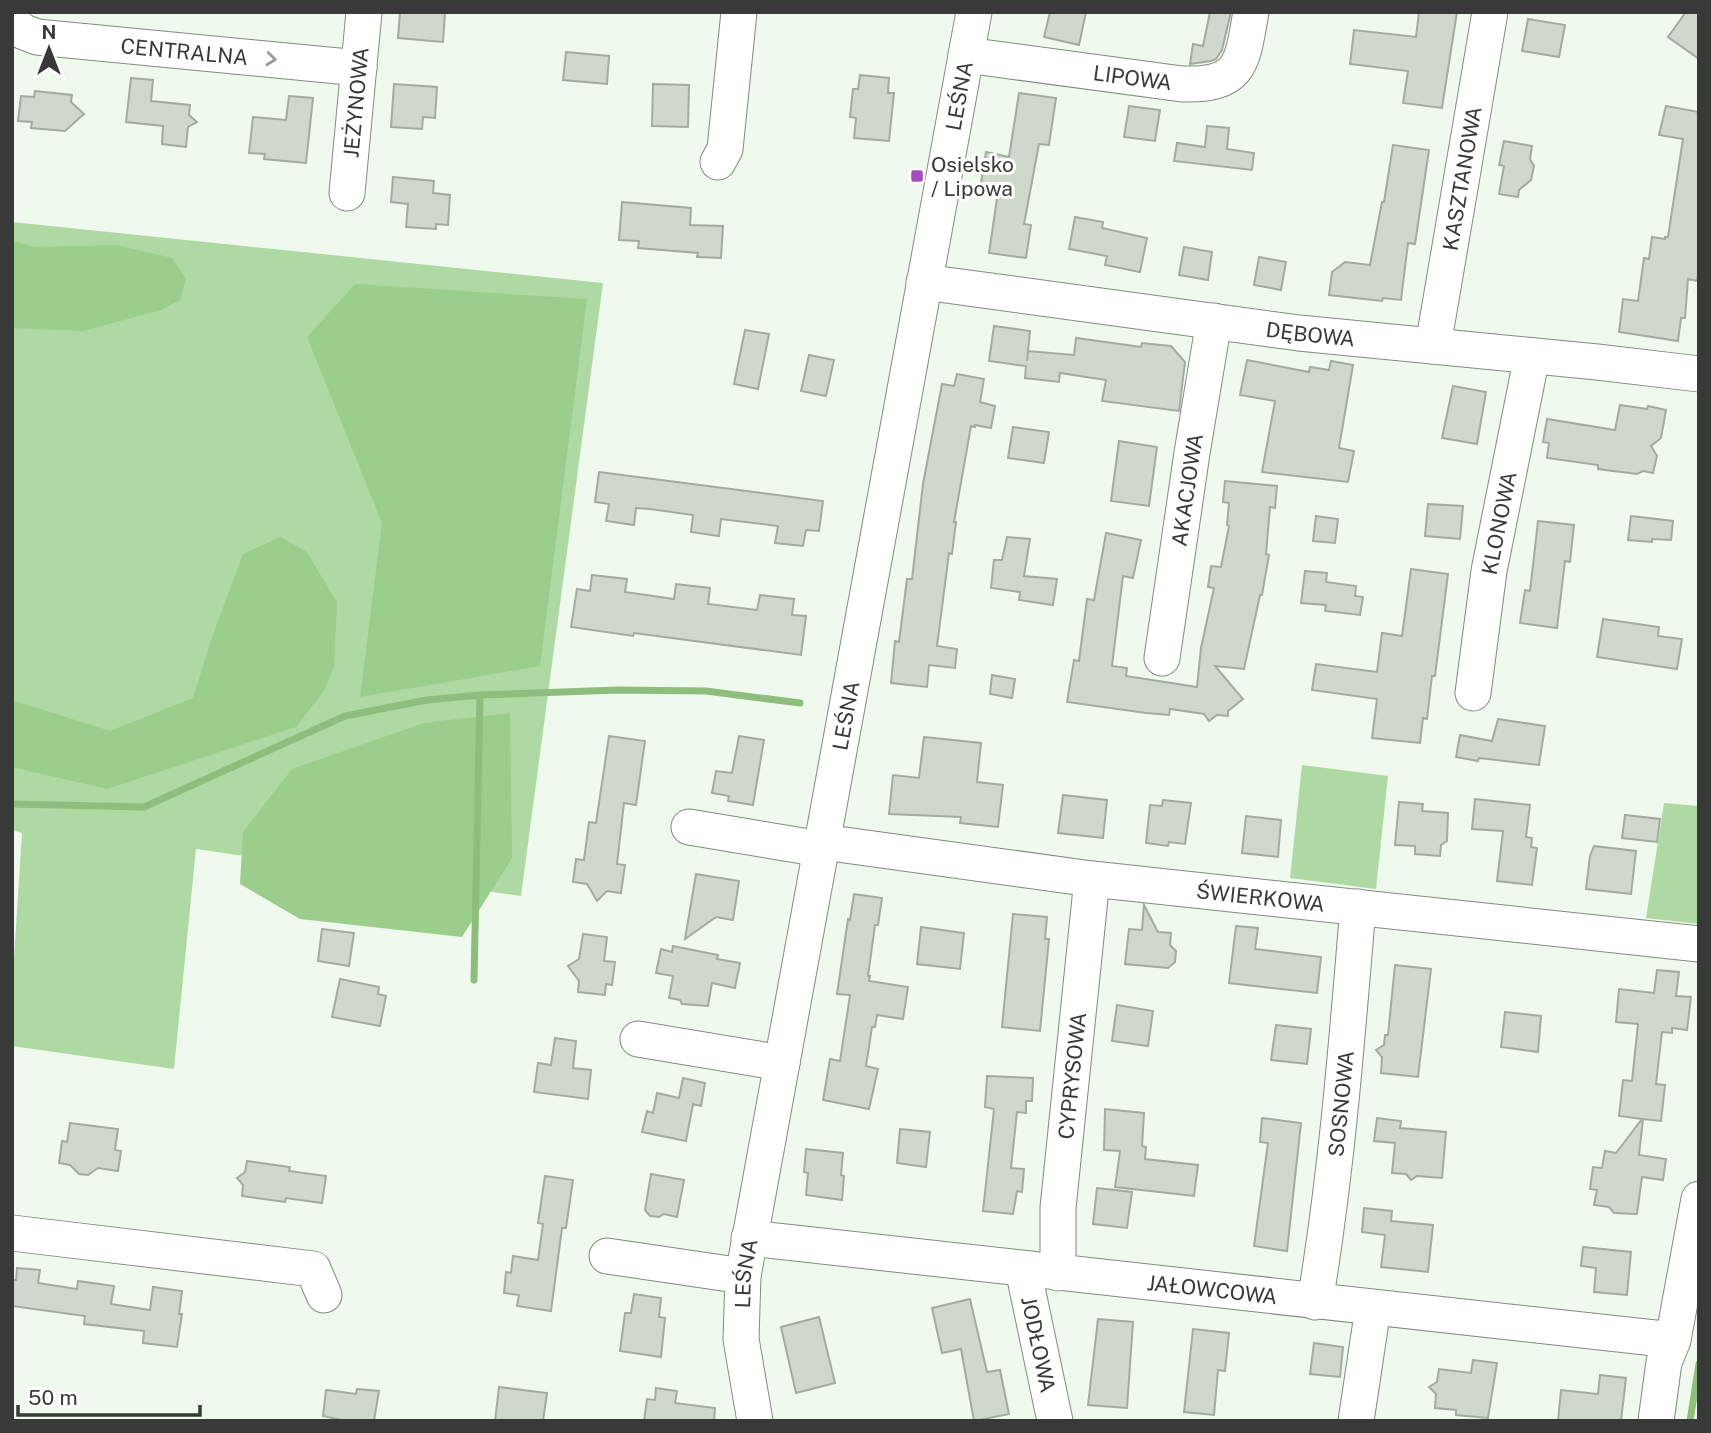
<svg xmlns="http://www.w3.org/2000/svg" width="1711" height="1433" font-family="'Public Sans',sans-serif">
<rect width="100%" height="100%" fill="#f0f9ee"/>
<!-- green -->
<path fill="#afd9a3" d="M12 222 603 283 521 896 196 849 174 1069 12 1046V989L22 833 12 830Z
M1302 765 1388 776 1376 889 1290 878Z
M1664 803 1699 806V924L1646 918Z"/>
<!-- forest -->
<path fill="#9bcd8c" d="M12 240 33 247 117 245 172 258 186 279 180 300 161 310 83 331 12 328Z
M355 284 587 299 540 666 360 697 382 523 307 337Z
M280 537 306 551 337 602 334 667 324 691 296 727 107 789 12 767V700L110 731 193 698 211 640 243 554Z
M510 713 512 858 462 937 300 919 240 884 243 832 292 769 424 723Z"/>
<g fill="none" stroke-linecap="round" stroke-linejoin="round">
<!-- stream -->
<path stroke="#8dbe7e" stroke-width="7" d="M12 804 144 807 345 716 427 700 480 695 617 690 706 691 800 703
M474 980 480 695
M1690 1421 1699 1364"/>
</g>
<!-- building -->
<path fill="#d0d8cd" stroke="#a3aba1" stroke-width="2" d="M400 12H445L443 42 398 38Z
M1050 12H1086L1079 45 1044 37Z
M1210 12H1231L1222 50 1216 59 1211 61 1190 64 1193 44 1203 46Z
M1419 12H1457L1442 108 1403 103 1408 71 1350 64 1354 30 1416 37Z
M1686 12H1699V59L1668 37Z
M1528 19 1565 25 1559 57 1522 51Z
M566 52 609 56 607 84 563 80Z
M860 75 889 78 888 93H894L889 141 854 138 856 118 850 117 853 89H858Z
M131 78 153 80 151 101 190 105 189 115 197 122 188 127 186 147 162 144 163 126 126 122Z
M394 84 437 87 435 118 423 117 422 129 391 127Z
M653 84 689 85 688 127 652 126Z
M35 91 72 95 71 102 84 114 65 131 31 128 32 122 18 121 21 96 34 97Z
M1019 93 1056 98 1049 145 1039 144 1024 224 1031 225 1026 258 989 253 998 192 980 189 986 152 1009 157Z
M289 96 313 98 306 163 264 159 265 154 249 153 253 117 286 120Z
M1129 106 1160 110 1155 141 1124 137Z
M1666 106 1699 112V268L1697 281 1688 279 1685 318H1681L1678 341 1619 332 1623 299 1638 301 1644 258 1649 259 1652 237 1665 239V237H1668L1683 139 1659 135Z
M1207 126 1229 128 1227 149 1254 153 1252 170 1174 161 1177 143 1205 147Z
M1504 141 1532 146 1530 159 1534 166 1531 180 1519 190 1518 197 1499 194 1504 166 1499 165Z
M1393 145 1429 150 1415 244 1408 243 1401 300 1383 298 1382 301 1329 295 1332 272 1345 262 1370 265 1382 202H1384Z
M393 177 434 181 433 193 450 195 448 225 436 224V229L406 227 408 204 391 202Z
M622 202 691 208 690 225 723 226 721 258 697 257 698 253 638 248 639 241 619 240Z
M1075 217 1103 222 1102 228 1147 238 1140 272 1105 265 1107 256 1069 249Z
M1184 247 1212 252 1208 280 1179 275Z
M1259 257 1286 262 1281 290 1254 285Z
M994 326 1030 331 1027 361 1028 351 1074 355 1076 338 1141 347 1142 343 1171 346 1185 362 1179 411 1102 401 1106 380 1060 373 1059 382 1025 378 1026 366 989 361Z
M745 330 769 334 758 389 734 384Z
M809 355 834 360 826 396 801 391Z
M1247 360 1309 372 1310 367 1329 370 1331 361 1353 365 1339 448 1354 451 1348 482 1262 472 1275 401 1240 395Z
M957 374 984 379 980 402 995 406 991 428 975 425V427L971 426 954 522H956L952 554 949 553 937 646 957 649 955 668 929 665 927 687 891 683 895 641 899 642 907 579H912L923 484 942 384 954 386Z
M1453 386 1486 392 1477 444 1442 438Z
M1620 405 1647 409 1648 406 1666 410 1661 438 1651 446 1657 456 1653 473 1643 471 1637 474 1598 469V465L1547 458 1549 443 1543 442 1547 419 1615 430Z
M1013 427 1049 432 1044 463 1008 458Z
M1119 441 1157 447 1149 506 1111 501Z
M599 472 823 501 819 531 806 530 803 546 775 543 778 526 721 519 719 536 691 532 693 515 650 509 636 508 634 525 606 521 609 504 595 502Z
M1225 481 1277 486 1275 508 1270 507 1266 554 1269 555 1262 595H1260L1244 669 1215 666 1243 699 1228 711V716L1217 715 1209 721 1204 714 1170 709 1169 715 1146 713 1067 702 1074 660 1079 661 1087 599 1094 600 1106 533 1141 540 1133 578 1123 576 1112 666 1127 668 1126 676 1197 687 1201 648 1214 588 1208 587 1211 566 1221 567 1229 526 1227 525 1229 503 1223 502Z
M1428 504 1463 506 1460 539 1425 536Z
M1316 516 1338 519 1335 543 1313 541Z
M1631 516 1673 521 1671 540 1652 539V542L1628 540Z
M1538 521 1574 525 1570 562 1565 561 1557 628 1520 623 1525 590 1530 591Z
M1007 537 1030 539 1024 576 1057 579 1053 605 1019 600 1020 592 991 588 994 560H1002Z
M1411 569 1448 574 1435 676H1432L1427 719 1423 718 1420 743 1372 738 1377 699 1312 690 1316 664 1377 672 1382 633 1402 636Z
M1305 571 1327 573 1326 582 1356 586 1355 596 1363 597 1360 615 1325 611 1326 605 1301 603Z
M592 575 627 579 625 592 674 599 676 584 710 588 708 604 757 610 760 595 794 599 792 615 806 616 801 655 634 633 633 636 571 627 577 589 590 591Z
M1603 619 1659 627 1658 636 1682 639 1677 669 1597 657Z
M992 675 1015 679 1012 698 990 694Z
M1498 719 1545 726 1539 765 1479 758 1478 761 1456 757 1460 735 1492 741Z
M609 736 645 741 636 805 624 803 617 864 625 865 621 893 607 891 597 901 587 884 573 882 576 859 584 860 589 822 596 823Z
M739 736 764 740 753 805 728 801 729 796 712 793 716 771 732 773Z
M924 737 981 743 977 782 1003 785 998 827 960 823 961 817 889 814 893 775 919 778Z
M1063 795 1107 800 1103 838 1058 833Z
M1475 799 1530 805 1526 837 1532 838 1531 847 1537 848 1532 885 1497 881 1503 831 1472 829Z
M1163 800 1191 803 1185 844 1169 842 1168 846 1146 843 1150 805 1162 806Z
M1399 802 1423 804 1422 811 1448 813 1447 841 1441 845 1440 856 1415 854V846L1395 845Z
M1625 815 1660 819 1657 842 1622 838Z
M1246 816 1281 820 1278 857 1242 853Z
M1594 846 1636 851 1631 894 1586 889 1590 856Z
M696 874 739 881 733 920 716 917 685 939Z
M854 894 882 898 878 925H875L868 976H870L869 981 908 987 903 1019 877 1015 875 1027H872L866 1066 878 1069 869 1109 823 1100 830 1059 840 1061 850 995 837 994 848 919 850 920Z
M1144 905 1158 932 1171 933 1170 945 1176 951 1175 962 1168 968 1125 964 1129 929 1142 930Z
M1013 914 1047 917 1045 939H1049L1040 1031 1002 1027Z
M1236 926 1258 928 1255 949 1321 957 1317 993 1229 983Z
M921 927 964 933 960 969 917 964Z
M322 929 354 933 349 966 318 961Z
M583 934 607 937 604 961 615 962 612 985 606 984 605 995 578 992 579 981 568 966 579 959Z
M673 946 718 955 717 959 740 963 735 988 712 983 708 1006 682 1004 680 1000 669 998 673 976 656 973 661 949 672 952Z
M1395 965 1431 969 1418 1077 1381 1073 1382 1057 1376 1050 1384 1045 1385 1035H1388Z
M1657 970 1679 972 1676 996 1691 997 1687 1030 1672 1028V1033L1662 1032 1656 1084 1665 1085 1661 1121 1643 1119 1639 1155 1666 1159 1663 1180 1642 1177 1637 1214 1614 1213 1609 1207 1594 1205 1597 1190 1590 1189 1593 1167 1602 1168 1605 1151 1616 1153 1642 1119 1619 1116 1623 1080 1632 1081 1638 1024 1616 1022 1619 989 1654 993Z
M340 979 379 987 378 994 386 996 380 1026 332 1017Z
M1117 1005 1153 1011 1148 1046 1112 1041Z
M1505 1012 1541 1016 1538 1052 1501 1047Z
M1276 1025 1311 1029 1307 1064 1271 1060Z
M555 1038 576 1041 573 1068 591 1070 588 1099 534 1092 538 1063 551 1065Z
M987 1076 1033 1078 1032 1101H1026V1113L1017 1112 1011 1168 1024 1169 1022 1192 1017 1191 1013 1214 983 1211 994 1109 985 1107Z
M683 1078 705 1083 701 1106 693 1104 686 1141 642 1132 647 1111 653 1113 657 1093 679 1098Z
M1105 1109 1144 1113 1142 1146 1146 1147 1145 1159 1198 1165 1194 1196 1115 1187 1120 1151 1104 1150Z
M1262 1118 1301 1123 1287 1251 1254 1246 1268 1143 1260 1142Z
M1377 1118 1401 1121 1400 1128 1446 1132 1442 1178 1417 1176 1411 1180 1406 1174 1392 1173 1395 1143 1374 1141Z
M70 1123 118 1129 115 1150 121 1151 118 1171 98 1168 88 1175 79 1174 70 1165 59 1163 62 1141 67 1142Z
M900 1129 930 1132 926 1167 897 1163Z
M806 1149 843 1153 841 1175 844 1176 842 1200 806 1195 808 1173 804 1172Z
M247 1161 290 1167 289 1171 326 1176 322 1203 286 1198 285 1202 242 1196 243 1185 237 1178 245 1172Z
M651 1174 684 1180 677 1217 664 1214 659 1217 650 1216 645 1210Z
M545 1176 573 1180 566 1228H562L551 1311 517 1306 519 1295 504 1293 506 1272 511 1273 513 1256 538 1260 543 1224 538 1223Z
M1097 1188 1132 1192 1127 1228 1093 1224Z
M1364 1208 1392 1211 1391 1221 1433 1225 1428 1272 1381 1267 1385 1235 1362 1232Z
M1583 1247 1631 1252 1627 1295 1594 1292 1596 1268 1581 1266Z
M17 1268 40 1270 38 1283 77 1289 78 1281 114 1286 111 1304 150 1310 153 1287 182 1291 179 1314H182L177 1347 143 1343 144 1331 84 1324 85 1316 12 1306V1280H16Z
M634 1294 661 1298 659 1317 665 1318 661 1357 620 1351 625 1313H631Z
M970 1299 987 1372 1000 1370 1009 1414 974 1421 961 1349 942 1353 932 1308Z
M819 1317 835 1383 796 1393 781 1327Z
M1098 1319 1133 1322 1127 1408 1088 1405Z
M1193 1329 1229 1333 1225 1371 1218 1370 1214 1415 1184 1412Z
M1314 1343 1343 1347 1340 1377 1310 1374Z
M1473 1360 1497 1363 1488 1418 1456 1415V1410L1435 1408 1436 1394 1429 1387 1437 1382 1439 1369 1471 1373Z
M1600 1375 1626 1378 1621 1421H1558L1561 1390 1598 1394Z
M499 1387 547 1393 543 1421H495Z
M656 1388 677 1391 675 1403 715 1408 714 1421H644L647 1399 655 1400Z
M357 1389 379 1391 374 1421H346L323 1416 326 1390 356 1394Z"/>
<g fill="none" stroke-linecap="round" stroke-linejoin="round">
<!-- minor casing -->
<g stroke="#828a80" stroke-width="37">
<g id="minor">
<path id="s1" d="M12 23 24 32 37 37 359 68"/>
<path id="s2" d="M966 55 1182 84C1242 86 1242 63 1251 12"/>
<path d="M718 162 725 149 739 12"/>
<path id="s3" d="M347 193 364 12"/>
<path id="s4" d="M924 282 1299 333 1597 362 1699 374"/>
<path id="s5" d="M1433 346 1490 12"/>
<path id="s6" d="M1162 658 1192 453 1214 321"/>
<path id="s7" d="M1473 693 1489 571 1532 356"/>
<path d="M689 827 821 849"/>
<path id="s8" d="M823 842 1092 879 1699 944"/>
<path d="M638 1039 782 1063"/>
<path d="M12 1233 313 1269 324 1295"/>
<path id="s9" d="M749 1238 1673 1340"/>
<path d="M607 1256 743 1276"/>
<path id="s10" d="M1023 1269 1055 1421"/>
<path id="s11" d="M1058 1273V1208L1092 879"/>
<path id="s12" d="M1315 1302C1337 1170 1347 1039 1358 907"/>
<path id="s13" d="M755 1421 741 1339 743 1276 974 12"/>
<path d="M1356 1421 1373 1308"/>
<path d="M1656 1421 1664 1362 1673 1340 1699 1199"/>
</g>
</g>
<!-- minor -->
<use href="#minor" stroke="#fff" stroke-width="35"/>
</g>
<!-- one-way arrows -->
<defs><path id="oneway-chevron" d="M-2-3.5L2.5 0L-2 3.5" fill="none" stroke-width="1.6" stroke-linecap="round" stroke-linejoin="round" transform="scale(1.75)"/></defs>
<use stroke="#9b9c9a" href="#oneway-chevron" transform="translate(271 59) rotate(6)"/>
<!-- markers -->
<rect fill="#a44ebb" stroke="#fff" stroke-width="2.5" x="910" y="169" width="14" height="14" rx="3.5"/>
<g text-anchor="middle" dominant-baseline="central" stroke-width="6" stroke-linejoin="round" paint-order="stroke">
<!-- street labels -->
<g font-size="21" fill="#373a36" stroke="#fff">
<text stroke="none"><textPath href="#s1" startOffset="177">CENTRALNA</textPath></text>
<text stroke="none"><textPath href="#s2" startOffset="168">LIPOWA</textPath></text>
<text stroke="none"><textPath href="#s13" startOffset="1346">LEŚNA</textPath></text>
<text stroke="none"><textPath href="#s3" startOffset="91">JEŻYNOWA</textPath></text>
<text stroke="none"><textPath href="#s5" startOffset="170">KASZTANOWA</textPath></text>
<text stroke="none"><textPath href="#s4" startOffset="390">DĘBOWA</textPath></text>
<text stroke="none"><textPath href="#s6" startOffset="170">AKACJOWA</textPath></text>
<text stroke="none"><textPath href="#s7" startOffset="172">KLONOWA</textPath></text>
<text stroke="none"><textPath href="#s13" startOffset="716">LEŚNA</textPath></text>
<text stroke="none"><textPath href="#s8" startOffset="441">ŚWIERKOWA</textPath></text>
<text stroke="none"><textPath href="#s11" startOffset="198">CYPRYSOWA</textPath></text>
<text stroke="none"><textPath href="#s12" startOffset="200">SOSNOWA</textPath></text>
<text stroke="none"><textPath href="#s13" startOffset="149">LEŚNA</textPath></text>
<text stroke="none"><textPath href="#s9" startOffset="466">JAŁOWCOWA</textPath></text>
<text stroke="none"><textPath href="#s10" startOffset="77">JODŁOWA</textPath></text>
</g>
<!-- poi labels -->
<g font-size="21" fill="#373a36" stroke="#fff" text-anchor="start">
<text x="931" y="164">Osielsko<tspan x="931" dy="24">/ Lipowa</tspan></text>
</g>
</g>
<!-- border -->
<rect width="1711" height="1433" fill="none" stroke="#373a36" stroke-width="28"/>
<!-- north arrow -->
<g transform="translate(49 49)" stroke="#ffffff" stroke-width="5" paint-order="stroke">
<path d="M0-5L12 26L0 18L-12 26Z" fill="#373a36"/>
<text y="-10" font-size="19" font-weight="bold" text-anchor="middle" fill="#373a36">N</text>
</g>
<!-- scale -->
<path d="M18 1405v10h182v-10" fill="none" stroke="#373a36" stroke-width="3.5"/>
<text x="28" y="1405" font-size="21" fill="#373a36" stroke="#ffffff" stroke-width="5" paint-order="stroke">50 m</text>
</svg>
